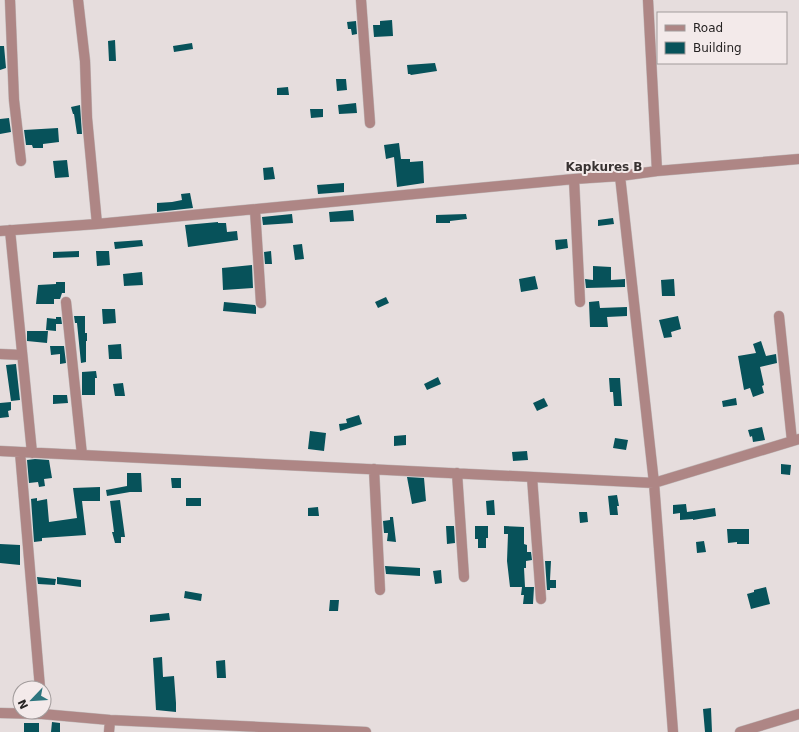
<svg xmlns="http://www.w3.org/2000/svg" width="799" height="732" font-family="'DejaVu Sans',sans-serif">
<rect width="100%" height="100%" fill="#e6dddd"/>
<!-- building -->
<path fill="#07525a" d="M392 20 393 36 374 37 373 25H380V21Z
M356 21 357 34 352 35 351 29H348L347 22Z
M115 40 116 61H109L108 41Z
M192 43 193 49 174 52 173 46Z
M0 46H4L6 68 0 70Z
M435 63 437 71 411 75 410 74H408L407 65Z
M336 79H346L347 90 337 91Z
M288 87 289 95H277V88Z
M356 103 357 113 339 114 338 105Z
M80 105 82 134H77L74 114H73L71 107Z
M310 109H323V117L311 118Z
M9 118 11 132 0 134V119Z
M58 128 59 142 43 144V148H33L32 145H26L24 130Z
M399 143 401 159H410V162L423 161 424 183 397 187 394 157 386 159 384 145Z
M67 160 69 177 55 178 53 161Z
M273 167 275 179 264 180 263 168Z
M344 183V192L318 194 317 185Z
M190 193 193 208 157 212V203L172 202 182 200 181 194Z
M353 210 354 221 330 222 329 212Z
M292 214 293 223 263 225 262 217Z
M466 214 467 219 450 221V223H436V215Z
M613 218 614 224 598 226V220Z
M218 222V223H226L227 232 237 231 238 240 188 247 185 225Z
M567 239 568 248 556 250 555 240Z
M142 240 143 246 115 249 114 242Z
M302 244 304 259 295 260 293 245Z
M79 251V257L53 258V252Z
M96 251H109L110 265 97 266Z
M271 251 272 264H265L264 252Z
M252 265 253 288 223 290 222 268Z
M593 266 611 267V280L625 279V287L586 288 585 279 593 280Z
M142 272 143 285 124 286 123 274Z
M535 276 538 289 521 292 519 279Z
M674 279 675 296H662L661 280Z
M56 282H65V293H62L60 299H54V304H36L38 285 56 284Z
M386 297 389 303 378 308 375 302Z
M599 301 600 308 627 307V316L607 317 608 327H590L589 302Z
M224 302 255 305 256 307V314L223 311Z
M102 309H115L116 323 103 324Z
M74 316H85V333H87V341H86V362L81 363 77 323H75Z
M678 316 681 329 671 332 672 337 664 338 659 320Z
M56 317H61L62 324H56V331L46 330 47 318 56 319Z
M27 331H48L47 343 27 341Z
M761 341 766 356 776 354 777 363 760 367 764 385 762 386 764 393 753 397 750 388 744 390 738 356 756 353 753 344Z
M121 344 122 359H109L108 345Z
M50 346H64L66 363 60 364V354L51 355Z
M16 364 20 400 11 401 6 365Z
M96 371 97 378H95V395H82V372Z
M438 377 441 384 427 390 424 384Z
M609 378H620L622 406H614L613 392H610Z
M123 383 125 396H115L113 384Z
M53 395H67L68 403 53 404Z
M544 398 548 406 537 411 533 403Z
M736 398 737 405 723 407 722 401Z
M11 402V410L8 411 9 417 0 418V403Z
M359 415 362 424 340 431 339 424 347 423 346 419Z
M762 427 765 440 753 442 752 436 750 437 748 430Z
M310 431 326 433 324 451 308 449Z
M406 435V445L394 446V436Z
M615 438 628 440 626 450 613 448Z
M527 451 528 460 513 461 512 452Z
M35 459 49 460 52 478 44 479 45 486 39 487 38 482 29 483 27 460Z
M781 464 791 465 790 475 781 474Z
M127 473H141L142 492H130L107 496 106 490 127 486Z
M407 477 424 478 426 501 412 504Z
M171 478H181V488H172Z
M100 487V501H82L86 535 42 538V541L34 542 31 499 37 498V501L47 499 49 522 77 518 73 488Z
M617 495 619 506H617L618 515H610L608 496Z
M186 498H201V506H186Z
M120 500 125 537H121V543H115L112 532H114L110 501Z
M494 500 495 515H487L486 501Z
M686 504 687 512 715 508 716 516 693 520V519L680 520V513L673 514V505Z
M318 507 319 516H308V508Z
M579 512H587L588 522 580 523Z
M390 517H393L396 542 387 541 388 533H384L383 521 390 520Z
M446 526H454L455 543 447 544Z
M475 526H488V538H486V548H478V539H475Z
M504 526 524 527V544L527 545V552H531L532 560 526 561V568H524L525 587H510L507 561 508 534H504Z
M727 529H749V544H737V542L728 543Z
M704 541 706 552 697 553 696 542Z
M0 544 20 545V565L0 563Z
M545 561H551L550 580H556V588H550V590H547Z
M385 566 420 568V576L386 574Z
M441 570 442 583 435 584 433 571Z
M37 577 56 579 55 585 38 584Z
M57 577 81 580V587L57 584Z
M522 587H534L533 604H523L524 595H521Z
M766 587 770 604 751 609 747 594 754 592V590Z
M185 591 202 594 201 601 184 598Z
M330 600H339L338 611H329Z
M169 613 170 620 150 622V615Z
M162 657 163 677 174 676 176 703V712L156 710 153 658Z
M225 660 226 678H217L216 661Z
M711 708 712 732H705L703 709Z
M52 722 60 723V732H51Z
M24 723H39V732H24Z"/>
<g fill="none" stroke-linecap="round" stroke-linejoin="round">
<!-- minor casing -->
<g stroke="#c0b8b8" stroke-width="11">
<path id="minor" d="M10 0 14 100 21 161
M78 0 85 61 87 118 97 224
M361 0 370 123
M648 0 657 171
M620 176 654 483 673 732
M574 179 580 302
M255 210 261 303
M10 230 32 453
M0 231 97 224 574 179 620 176 657 171 799 159
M66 302 82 455
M779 316 792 441
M0 354 22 355
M0 451 654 483 799 439
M20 452 40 688
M374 469 380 590
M457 473 464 577
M532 477 541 599
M0 713 42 714 110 720 366 732
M109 732 110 720
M740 732 799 714"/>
</g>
<!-- minor -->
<use href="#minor" stroke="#ae8685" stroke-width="10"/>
</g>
<g text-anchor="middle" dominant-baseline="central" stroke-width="4" stroke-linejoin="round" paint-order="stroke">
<!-- quarter labels -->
<g font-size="12" font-weight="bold" fill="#383231" stroke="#f3eaea">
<text x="604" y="167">Kapkures B</text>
</g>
</g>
<!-- legend -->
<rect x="657" y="12" width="130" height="52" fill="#f3eaea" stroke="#a19b9b"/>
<rect x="665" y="25" width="20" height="6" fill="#ae8685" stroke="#a19b9b"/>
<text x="693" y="32" font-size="12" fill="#272424">Road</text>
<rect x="665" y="42" width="20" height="12" fill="#07525a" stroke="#a19b9b"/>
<text x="693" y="52" font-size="12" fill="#272424">Building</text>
<!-- north arrow -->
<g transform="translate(32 700) rotate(245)"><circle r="19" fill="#f3eaea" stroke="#a19b9b"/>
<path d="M0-3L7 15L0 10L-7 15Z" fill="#2d757e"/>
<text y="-6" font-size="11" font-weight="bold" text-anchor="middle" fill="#272424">N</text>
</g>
</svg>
